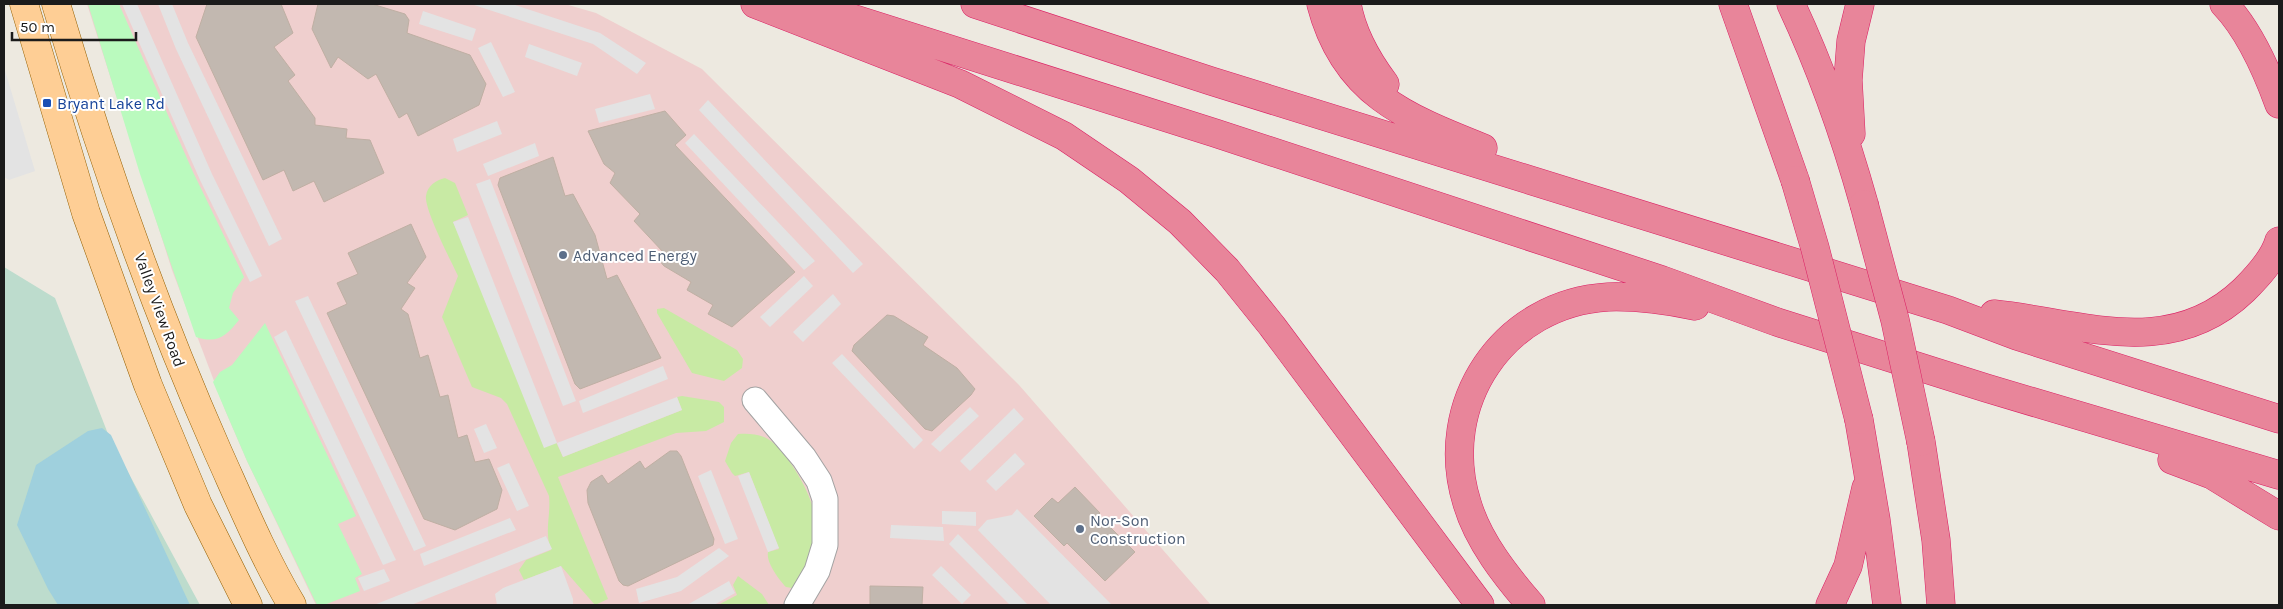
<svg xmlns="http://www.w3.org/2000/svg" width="2283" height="609" font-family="Karla,sans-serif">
<rect width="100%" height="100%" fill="#ede9e0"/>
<!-- commercial -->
<path fill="#efcfce" d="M87 4H565L596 13 702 69 1019 385 1211 605H316L247 461 225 410 172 270Z"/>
<!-- grass -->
<path fill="#c8eaa4" d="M445 178 455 183 468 215 453 222 563 457 682 410 677 397 682 396 719 402 724 407V422L706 431 676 433 558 477 608 599 595 605 561 566 524 580 519 570 526 560 551 550C544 531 551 516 549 496L507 404 501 398 472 387 442 317 458 276C451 261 424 209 426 196 427 186 436 180 445 178Z
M664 308 737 350 743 359 742 368 724 381 692 373 657 313V309Z
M738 434C748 433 759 434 768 439 786 450 811 492 814 513 818 534 809 573 792 588L786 587C779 579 766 563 768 552L779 549 749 472 735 476 732 473 725 461 731 443Z
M738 576 762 594 769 605H718L737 595 733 585Z"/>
<!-- wetland -->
<path fill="#bddccd" d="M4 267 55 298 110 439 200 605H4Z"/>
<!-- park -->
<path fill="#bafabe" d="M88 4H119L193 172 244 277 233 293 229 308 239 320C226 336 218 344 196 337L140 174Z
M265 323 356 516 338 524 362 574 355 578 360 591 324 605H317L247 461 213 382 220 372 232 365Z"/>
<!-- parking -->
<path fill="#e3e3e3" d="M122 4H137L212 174 262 276 250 282 200 180Z
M158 4H172L188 43 282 239 269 246 176 49Z
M471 4H512L600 33 646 63 637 74 593 44Z
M423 11 476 29 472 41 419 24Z
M491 42 515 92 503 97 478 48Z
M529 44 582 63 577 76 525 57Z
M4 67 35 171 9 180 4 177Z
M650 94 655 109 599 123 595 109Z
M708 100 863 264 853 273 699 110Z
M497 121 502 134 457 152 453 139Z
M694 134 815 261 804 270 685 143Z
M535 143 539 156 488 176 483 164Z
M490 179 576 401 563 406 476 184Z
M468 217 557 443 677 397 682 410 563 457 557 443 544 448 453 222Z
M804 276 813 286 770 327 760 317Z
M833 294 841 304 803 342 793 332Z
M308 296 426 546 414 551 295 301Z
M286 330 396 560 383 565 274 337Z
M842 354 923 440 914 449 832 363Z
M663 366 668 379 583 413 579 401Z
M970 407 979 416 940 452 931 444Z
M1014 408 1024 419 970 471 960 461Z
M486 424 497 448 484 453 474 429Z
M1015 453 1025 464 996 491 986 481Z
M509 463 529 506 517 511 497 468Z
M711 470 738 539 725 544 698 476Z
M749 472 779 548 768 552 738 476Z
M1017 509 1112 605H1051L978 530 987 520 1012 515Z
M942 511 976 512V526L942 524Z
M510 518 516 530 424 566 420 554Z
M891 525 943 527 944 541 890 538Z
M958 534 1028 605H1010L949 544Z
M546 536 552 549 411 605H374Z
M719 548 729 556 681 591 639 603 636 589 677 577Z
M561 566 573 599V605H497L495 594 503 588Z
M941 566 971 595 962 604 932 575Z
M384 569 390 581 364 591 358 578Z
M729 581 735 593 714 605H687Z"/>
<!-- water -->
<path fill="#9fd0dd" d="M102 428 111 435 190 605H58L48 589 17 525 36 465 88 431Z"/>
<!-- building -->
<path fill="#c2b8b0" stroke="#bfafa3" d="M207 4H281L293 33 274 47 295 75 288 81 315 118V125L347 129 346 138 370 140 384 173 324 202 314 181 293 191 284 170 263 180 196 37Z
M318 4H372L405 14 409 20 407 33 470 55 486 84 479 105 418 136 407 113 399 118 376 74 368 79 338 57 331 68 312 29Z
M665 111 686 135 675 145 795 272 732 327 708 314 713 305 687 290 691 282 664 266 658 259 664 253 634 221 640 214 610 183 615 173 604 164 588 131Z
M553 157 565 196 573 194 595 235 607 279 617 275 661 358 580 389 575 384 498 185 500 178Z
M411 224 426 257 407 283 415 288 401 309 408 314 420 358 428 355 440 397 448 395 458 438 467 435 475 462 489 459 502 490 497 509 455 530 424 519 327 313 347 304 337 283 358 274 348 253Z
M887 315 894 316 928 337 923 345 957 368 975 389 971 395 932 431 925 429 852 351 854 345Z
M670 451H677L681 456 714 539 713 545 628 586 623 585 619 581 588 503 587 490 591 482 602 475 608 484 640 461 645 469Z
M1075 487 1100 513 1098 515 1135 552 1105 581 1067 543 1064 546 1034 516 1052 498 1058 503Z
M870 586 923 587 922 605H870Z"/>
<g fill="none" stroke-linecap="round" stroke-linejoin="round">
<!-- minor casing -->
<g stroke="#a2a2a2" stroke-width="27">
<path id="minor" d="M755 400 804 458 819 481 825 499V545L817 571 797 605"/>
</g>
<!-- major casing -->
<g stroke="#935f00" stroke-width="29">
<path id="major" d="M24 4 86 213 148 385 198 505 248 605
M56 4C101 156 154 307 218 452 241 503 263 556 292 605"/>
</g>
<!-- highway casing -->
<g stroke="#da1f63" stroke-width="29">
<path id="highway" d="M755 4 960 84 1064 136 1129 180 1180 222 1227 270 1272 326 1480 605
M807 4 1215 133 1662 280 1777 322 1986 388 2279 475
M975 4 1211 81 1948 310 2017 336 2279 419
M1321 4C1344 93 1405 117 1483 148
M1347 4C1352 34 1367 60 1385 84
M1733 4 1795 180
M1791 4C1821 68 1845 136 1864 204
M2224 4C2248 29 2267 71 2279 104
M1851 134 1848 80 1851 41 1860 4
M1994 314C2081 323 2170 361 2244 290 2257 277 2274 259 2279 241
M1859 420 1876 520 1887 605
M1921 442 1936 540 1941 605
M2172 460 2212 475 2279 516
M1531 605C1506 576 1478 541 1467 503 1436 404 1503 303 1608 297 1638 296 1666 300 1695 306
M1830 605 1848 566 1866 488"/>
</g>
<!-- minor -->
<use href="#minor" stroke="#fff" stroke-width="25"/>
<!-- major -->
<use href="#major" stroke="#fece95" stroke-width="28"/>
<!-- highway -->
<use href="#highway" stroke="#e8859a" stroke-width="28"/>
<!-- highway-bridge casing -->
<g stroke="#da1f63" stroke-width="29" stroke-linecap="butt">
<path id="highway-bridge" d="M1795 180 1815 248 1859 420
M1864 204 1895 320 1921 442"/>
</g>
<!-- highway-bridge -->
<use href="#highway-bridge" stroke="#e8859a" stroke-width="28"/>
</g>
<!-- markers -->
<rect fill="#1a4fb4" stroke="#fff" stroke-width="2" x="42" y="98" width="10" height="10" rx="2.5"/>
<g fill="#5c6f8a" stroke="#fff" stroke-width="2">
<circle cx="563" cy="255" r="5"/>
<circle cx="1080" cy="529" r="5"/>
</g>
<g text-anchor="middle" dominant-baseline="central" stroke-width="4" stroke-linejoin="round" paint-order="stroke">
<!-- transit labels -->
<g font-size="16" fill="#164399" stroke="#fff" text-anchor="start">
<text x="57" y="103">Bryant Lake Rd</text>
</g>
<!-- service labels -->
<g font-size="16" fill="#4e5e75" stroke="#fff" text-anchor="start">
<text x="573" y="255">Advanced Energy</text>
<text x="1090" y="520">Nor-Son<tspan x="1090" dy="18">Construction</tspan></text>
</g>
<!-- street labels -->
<g font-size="16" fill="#1b1b1b" stroke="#fff">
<text transform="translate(160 310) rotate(70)">Valley View Road</text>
</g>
</g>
<!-- border -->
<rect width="2283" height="609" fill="none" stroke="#1b1b1b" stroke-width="10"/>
<!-- scale -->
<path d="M12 32v8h124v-8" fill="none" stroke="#1b1b1b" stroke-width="2.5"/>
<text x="20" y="32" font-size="15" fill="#1b1b1b" stroke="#ffffff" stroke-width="4" paint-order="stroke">50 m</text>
</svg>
